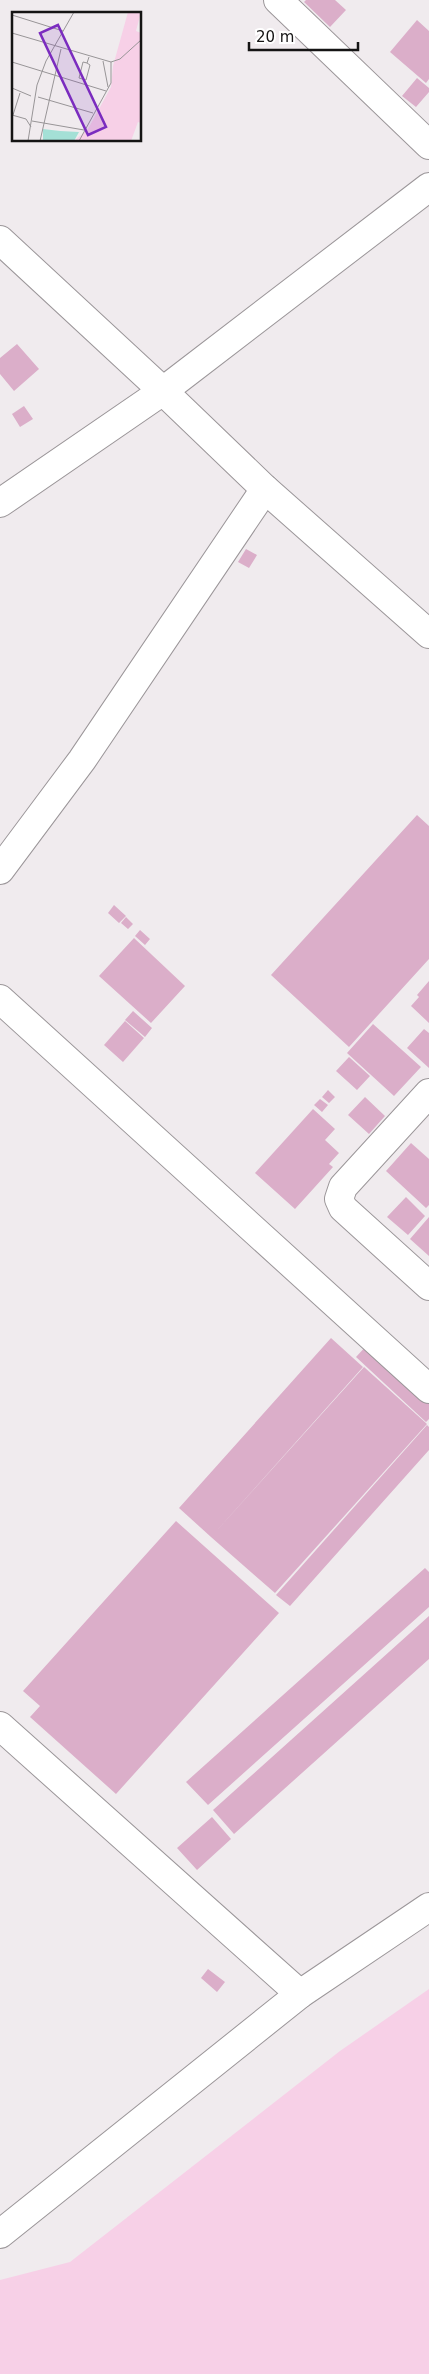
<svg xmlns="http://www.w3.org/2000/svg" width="429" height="2374" font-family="'DejaVu Sans',sans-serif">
<rect width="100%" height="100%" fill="#f0ebee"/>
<!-- green -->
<path fill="#f7d0e7" d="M429 1989V2374H0V2280L70 2262 340 2051Z"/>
<!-- building -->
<path fill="#dbaec9" d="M306 0H335L346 10 330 27 304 2Z
M417 20 429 31V79L426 83 390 52Z
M417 78 429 88V92L416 107 402 96Z
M17 344 39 369 14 391 0 374V358Z
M24 406 33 419 20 427 12 414Z
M246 549 257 555 249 568 238 562Z
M417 815 429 826V959L349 1047 271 975Z
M114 905 126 916 119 923 108 913Z
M126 917 133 924 128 929 121 923Z
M140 930 150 939 145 945 135 936Z
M134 938 185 986 151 1023 99 976Z
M429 981V1023L411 1006 419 997 417 995Z
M133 1011 152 1028 145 1037 125 1020Z
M125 1021 144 1038 123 1062 104 1045Z
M373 1024 421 1067 394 1096 347 1053Z
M424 1029 429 1033V1068L407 1048Z
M349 1057 370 1076 357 1090 336 1071Z
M328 1090 335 1097 329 1103 322 1097Z
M365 1097 385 1116 369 1134 348 1115Z
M320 1099 328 1105 322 1112 314 1105Z
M313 1109 335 1129 325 1140 339 1153 329 1164 333 1167 295 1209 255 1173Z
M411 1143 429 1159V1205L426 1208 386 1171Z
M406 1197 425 1216 408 1235 387 1217Z
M429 1217V1256L410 1239Z
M331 1338 363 1367 211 1537 179 1508Z
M368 1344 429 1400V1419L426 1422 356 1357Z
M364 1367 427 1424 275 1593 211 1537Z
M427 1425 429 1427V1450L290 1606 276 1595Z
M176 1521 279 1613 116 1794 30 1717 40 1706 23 1691Z
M425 1568 429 1572V1607L208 1805 186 1782Z
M429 1616V1659L234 1834 213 1810Z
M212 1817 231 1839 197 1870 177 1848Z
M208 1969 225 1982 217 1992 201 1978Z"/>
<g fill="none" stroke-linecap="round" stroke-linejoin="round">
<!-- minor casing -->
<g stroke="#9b9699" stroke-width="30">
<path id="minor" d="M278 0 429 145
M0 870 82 760 265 489
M0 999 429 1389
M429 1093 343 1187 339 1199 343 1208 429 1286
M0 1726 300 1994"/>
</g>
<!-- tertiary casing -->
<g stroke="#9b9699" stroke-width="30">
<path id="tertiary" d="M0 240 163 391 265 489 429 634
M0 503 163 391 429 187
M0 2234 300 1994 429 1907"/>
</g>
<!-- minor -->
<use href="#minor" stroke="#fff" stroke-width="28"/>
<!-- tertiary -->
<use href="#tertiary" stroke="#fff" stroke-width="28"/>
</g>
<!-- overview -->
<g transform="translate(12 12)">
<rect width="129" height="129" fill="#f0ebee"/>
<path d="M116 0H129L124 19 129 21V111L126 110 119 129H62L76 117 99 75 101 54Z" fill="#f7d0e7"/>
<path d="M31 117 48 119 67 120 62 129H31Z" fill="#a4e0d6"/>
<path fill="none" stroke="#989597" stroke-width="1" d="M0 3 51 19M0 21 99 50 108 47 129 28M91 49 96 75M0 50 94 79M75 51 78 53 74 68 67 66 71 50 75 51 77 45M0 76 19 84M26 85 81 101M0 103 14 107 19 115M1 103 8 81M20 109 72 118M16 129 25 73 34 49 62 0M28 129 49 37M67 129 99 71V50"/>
<path fill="#7b2cbf" fill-opacity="0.15" stroke="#7b2cbf" stroke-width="2.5" d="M46 13 94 115 76 123 28 21Z"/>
<rect width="129" height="129" fill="none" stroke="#151414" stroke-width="2.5"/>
</g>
<!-- scale -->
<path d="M249 42v8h109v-8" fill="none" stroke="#151414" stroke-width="2.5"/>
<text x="256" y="42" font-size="15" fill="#151414" stroke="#ffffff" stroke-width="4" paint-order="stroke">20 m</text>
</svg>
